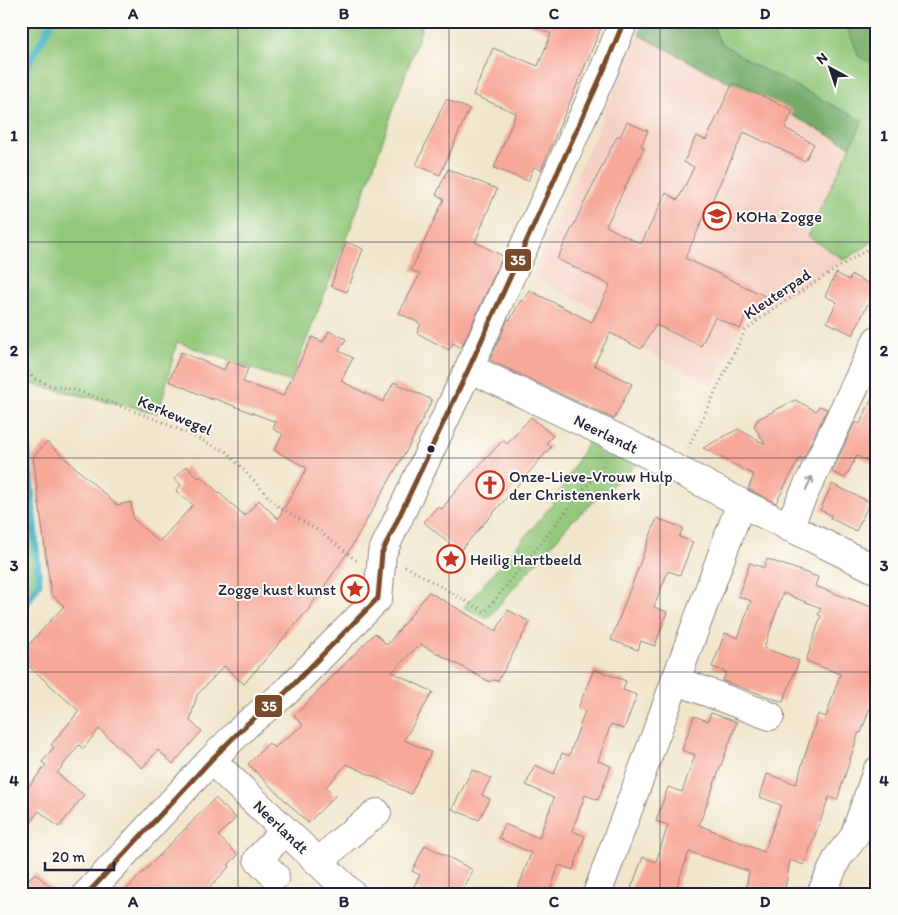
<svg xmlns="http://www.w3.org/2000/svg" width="898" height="915" font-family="Itim,sans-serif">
<rect width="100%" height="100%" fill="#fdfcf7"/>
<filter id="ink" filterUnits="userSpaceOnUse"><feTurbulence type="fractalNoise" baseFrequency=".02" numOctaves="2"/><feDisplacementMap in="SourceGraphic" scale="10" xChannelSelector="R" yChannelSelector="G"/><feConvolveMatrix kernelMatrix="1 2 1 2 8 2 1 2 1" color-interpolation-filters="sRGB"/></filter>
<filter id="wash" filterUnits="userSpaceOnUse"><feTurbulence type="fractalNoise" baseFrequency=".0096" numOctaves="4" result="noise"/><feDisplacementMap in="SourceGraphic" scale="20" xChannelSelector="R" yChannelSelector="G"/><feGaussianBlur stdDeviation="1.12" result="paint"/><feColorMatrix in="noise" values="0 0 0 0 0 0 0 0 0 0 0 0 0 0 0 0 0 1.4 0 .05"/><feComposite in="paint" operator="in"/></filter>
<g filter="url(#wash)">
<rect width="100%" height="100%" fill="#f1e6cb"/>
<!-- built -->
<path fill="#f6d2c5" d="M639 35 733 83 761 95 850 146 839 170 877 239 765 311 759 307 754 319 746 315 713 385 610 333 597 310 532 276Z"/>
<!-- green -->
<path fill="#92c87a" stroke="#5a755a" d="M21 21H424L369 180 290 382 177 342 159 413 30 384 23 395 39 583 21 616Z
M711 21H810L820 25 846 24 859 57 877 65V239L845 260 807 236 863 121 751 63 720 42Z
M599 422 655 448 573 520 487 619 464 607 552 505Z"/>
<!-- forest -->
<path fill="#75ac6a" stroke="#4c6752" d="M643 21H711L720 42 751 63 863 121 850 146 639 35Z
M810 21H877V65L859 57 846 24 820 25Z"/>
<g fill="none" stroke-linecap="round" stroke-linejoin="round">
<!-- stream -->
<path stroke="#4bb7c6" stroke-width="7" d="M21 78 52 21
M21 613 39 583 23 395"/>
</g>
<g id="blocks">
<!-- building -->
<path fill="#f7a899" d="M520 21H604L541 170 534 167 528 181 494 168 516 113 473 95 493 48 538 66 551 34Z
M733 83 793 110 785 128 814 144 805 161 744 132 685 258 765 296 754 319 746 315 740 329 715 317 701 346 656 325 641 349 610 333 594 365 632 384 614 419 490 360 508 319 510 320 521 300 523 302 529 290 592 322 610 285 557 259 609 152 618 135 620 137 627 122 648 131 641 146 644 148 606 226 641 244 666 193 678 200 694 167 684 162 696 136 706 140Z
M446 99 469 109 440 175 416 165Z
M448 169 497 189 475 242 503 256 461 348 453 343 449 350 417 333 421 324 399 313 420 274 411 270 444 199 436 195Z
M346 242 363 249 347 292 331 286Z
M836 273 849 280 852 275 876 287 853 335 827 322 837 302 825 296Z
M329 331 346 339 339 351 353 358 341 381 383 402 394 382 432 400 409 446 350 549 308 610 244 684 224 666 197 695 190 721 202 731 173 764 158 750 142 768 99 729 83 749 79 745 57 773 84 795 59 827 39 811 21 835V796L46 765 42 762 54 747 51 745 79 711 21 659V653L64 606 51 594 33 457 47 442 117 505 131 502 133 519 159 542 193 505 176 491 181 485 174 479 186 466 198 478 200 476 245 516 259 500 278 519 307 468 274 450 283 434 273 429 276 422 213 398V400L169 381 181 352 224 370 228 361 248 368 243 382 283 396 312 337 323 342Z
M877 387V465L857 456 845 478 832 472 855 422 860 424Z
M795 400 816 411 819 406 827 409 803 459 800 457 776 503 748 489 754 475 703 448 738 429 765 444 754 426 758 419Z
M531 417 553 436 546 443 551 447 459 552 424 522 437 507 442 509 454 493 503 440 507 444Z
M832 484 870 502 856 531 830 518 831 515 820 510Z
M657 518 683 528 679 537 693 542 680 575 668 571 654 607 667 612 655 646 641 641 638 650 611 640Z
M767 559 818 577 815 586 877 609V687L861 733 859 732 837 800 829 797 804 865 790 860 784 894H745L749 871 689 852 674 894H629L643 857 656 862 668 825 656 821 668 787 682 792 695 755 682 750 694 716 708 721 711 713 737 722 699 825 764 852 781 805 760 797 767 774 796 784 818 714 826 717 840 674 806 661 821 616 818 615 821 608 783 593 764 648 799 661 783 702 723 681 726 672 712 667 725 633 738 638 751 601 738 596 750 563 764 568Z
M429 592 496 631 508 610 530 622 498 681 492 680 490 682 420 644 392 672 433 692 404 740 431 752 411 794 347 764 326 787 335 796 308 823 248 764 269 743 274 748 303 725 294 716 375 633 387 645Z
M594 669 626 681 623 690 637 695 624 729 611 724 598 761 611 766 598 800 585 795 572 831 585 836 573 870 559 865 549 894H516L531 853 499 838 504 824 539 838 554 798 526 785 535 765 554 774 562 753 569 756 585 711 578 708Z
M472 770 491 778 482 795 490 799 479 820 452 809Z
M215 798 236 818 218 836 238 855 228 865 230 866 203 894H122Z
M425 845 473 870 461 894H425L413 888 420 875 412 871Z
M35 873 58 894H21V887Z"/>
</g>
</g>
<g filter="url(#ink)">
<use href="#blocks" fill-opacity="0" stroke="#8a8483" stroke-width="1"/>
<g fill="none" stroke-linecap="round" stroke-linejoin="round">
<!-- minor casing -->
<g stroke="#8a8483" stroke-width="30">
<path id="minor" d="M469 368 623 441 741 503 877 570
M788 527 877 340
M675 680 770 716
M211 760 352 894
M319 863 341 841 377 813
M275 876 258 859 285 831
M87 894 211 760 247 724 285 693 378 598 382 553 469 368 603 72 624 21
M597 894 741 503
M821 894 838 857 854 837 877 771"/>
</g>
<!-- path -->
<path stroke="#8a8483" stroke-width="3" stroke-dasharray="1 4" stroke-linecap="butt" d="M21 40 31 21
M21 264 26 274 23 355 28 373 35 379 53 386 76 390 163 422 227 452 276 505 322 533 357 561
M688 448 745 331 770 311 877 243
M405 566 485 612 607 461"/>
<!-- minor -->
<use href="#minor" stroke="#fff" stroke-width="28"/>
<!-- bus-1 casing -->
<g stroke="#fdfcf7" stroke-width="9">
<path id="bus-1" d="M87 894 211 760 247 724 285 693 378 598 382 553 469 368 603 72 624 21"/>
</g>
<!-- bus-1 -->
<use href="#bus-1" stroke="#7a4b2a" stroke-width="5"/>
</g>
<!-- one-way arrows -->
<defs><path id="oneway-shaft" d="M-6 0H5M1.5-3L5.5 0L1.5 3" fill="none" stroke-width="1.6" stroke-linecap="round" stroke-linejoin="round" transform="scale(1.25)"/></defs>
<use stroke="#9c9ca7" href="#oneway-shaft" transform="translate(809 483) rotate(-65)"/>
</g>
<!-- grid -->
<path fill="none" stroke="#22223b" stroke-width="1" stroke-opacity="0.55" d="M238 21V894M449 21V894M660 21V894M21 242H877M21 458H877M21 672H877"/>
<!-- icons -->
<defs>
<g id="school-ring" transform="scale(1.4375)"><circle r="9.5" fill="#fdfcf7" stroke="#c8321e" stroke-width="1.5"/><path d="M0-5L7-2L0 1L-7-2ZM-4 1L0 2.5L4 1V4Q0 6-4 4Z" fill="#c8321e"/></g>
<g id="church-ring" transform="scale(1.4375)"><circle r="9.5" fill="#fdfcf7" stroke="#c8321e" stroke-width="1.5"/><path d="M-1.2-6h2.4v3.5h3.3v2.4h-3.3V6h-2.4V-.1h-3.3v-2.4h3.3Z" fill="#c8321e"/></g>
<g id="sight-ring" transform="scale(1.4375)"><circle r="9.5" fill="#fdfcf7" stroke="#c8321e" stroke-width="1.5"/><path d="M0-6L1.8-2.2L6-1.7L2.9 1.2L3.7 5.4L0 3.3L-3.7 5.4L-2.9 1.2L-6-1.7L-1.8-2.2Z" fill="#c8321e"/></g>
</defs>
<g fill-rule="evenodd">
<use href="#school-ring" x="717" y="216"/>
<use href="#church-ring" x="490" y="485"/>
<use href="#sight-ring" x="451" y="559"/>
<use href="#sight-ring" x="355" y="589"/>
</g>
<!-- markers -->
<circle fill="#22223b" stroke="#fdfcf7" stroke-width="2" cx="431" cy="449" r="4.5"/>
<g text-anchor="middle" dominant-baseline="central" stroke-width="4" stroke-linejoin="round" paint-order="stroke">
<!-- poi labels -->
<g font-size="16" fill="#22223b" stroke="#fdfcf7" text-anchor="start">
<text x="736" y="216">KOHa Zogge</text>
<text x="509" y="476">Onze-Lieve-Vrouw Hulp<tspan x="509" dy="18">der Christenenkerk</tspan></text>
<text x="470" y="559">Heilig Hartbeeld</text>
<text x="336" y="589" text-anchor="end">Zogge kust kunst</text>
</g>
<!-- street labels -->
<g font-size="16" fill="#22223b" stroke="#fdfcf7">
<text transform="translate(777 294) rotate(-34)">Kleuterpad</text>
<text transform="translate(175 415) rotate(23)">Kerkewegel</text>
<text transform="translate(606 434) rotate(26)">Neerlandt</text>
<text transform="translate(281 827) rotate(44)">Neerlandt</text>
</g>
</g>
<g stroke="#fdfcf7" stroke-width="2">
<rect x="504" y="248" width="28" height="24" rx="5" fill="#7a4b2a"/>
<rect x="254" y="694" width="29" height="24" rx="5" fill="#7a4b2a"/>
</g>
<g font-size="14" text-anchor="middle" font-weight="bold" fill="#fff">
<text x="518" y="265">35</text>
<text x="269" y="711">35</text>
</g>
<!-- margin -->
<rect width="898" height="915" fill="none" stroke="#fdfcf7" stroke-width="55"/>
<!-- north arrow -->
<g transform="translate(830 68) rotate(320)" stroke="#fdfcf7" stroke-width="4" paint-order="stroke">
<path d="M0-4L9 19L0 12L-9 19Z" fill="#22223b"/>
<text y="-8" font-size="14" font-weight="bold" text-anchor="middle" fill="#22223b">N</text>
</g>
<!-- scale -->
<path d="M45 862v8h69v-8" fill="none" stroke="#22223b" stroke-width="2.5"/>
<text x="52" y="862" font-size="15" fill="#22223b" stroke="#fdfcf7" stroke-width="4" paint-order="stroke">20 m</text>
<rect x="28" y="28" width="842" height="860" fill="none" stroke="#22223b" stroke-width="2"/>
<g font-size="16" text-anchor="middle" font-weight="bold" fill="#22223b">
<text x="133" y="19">A</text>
<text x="344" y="19">B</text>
<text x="554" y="19">C</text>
<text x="765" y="19">D</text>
<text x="14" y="141">1</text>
<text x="884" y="141">1</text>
<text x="14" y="356">2</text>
<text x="884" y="356">2</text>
<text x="14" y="571">3</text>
<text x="884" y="571">3</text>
<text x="14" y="786">4</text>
<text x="884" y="786">4</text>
<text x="133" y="907">A</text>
<text x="344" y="907">B</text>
<text x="554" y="907">C</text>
<text x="765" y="907">D</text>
</g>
</svg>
